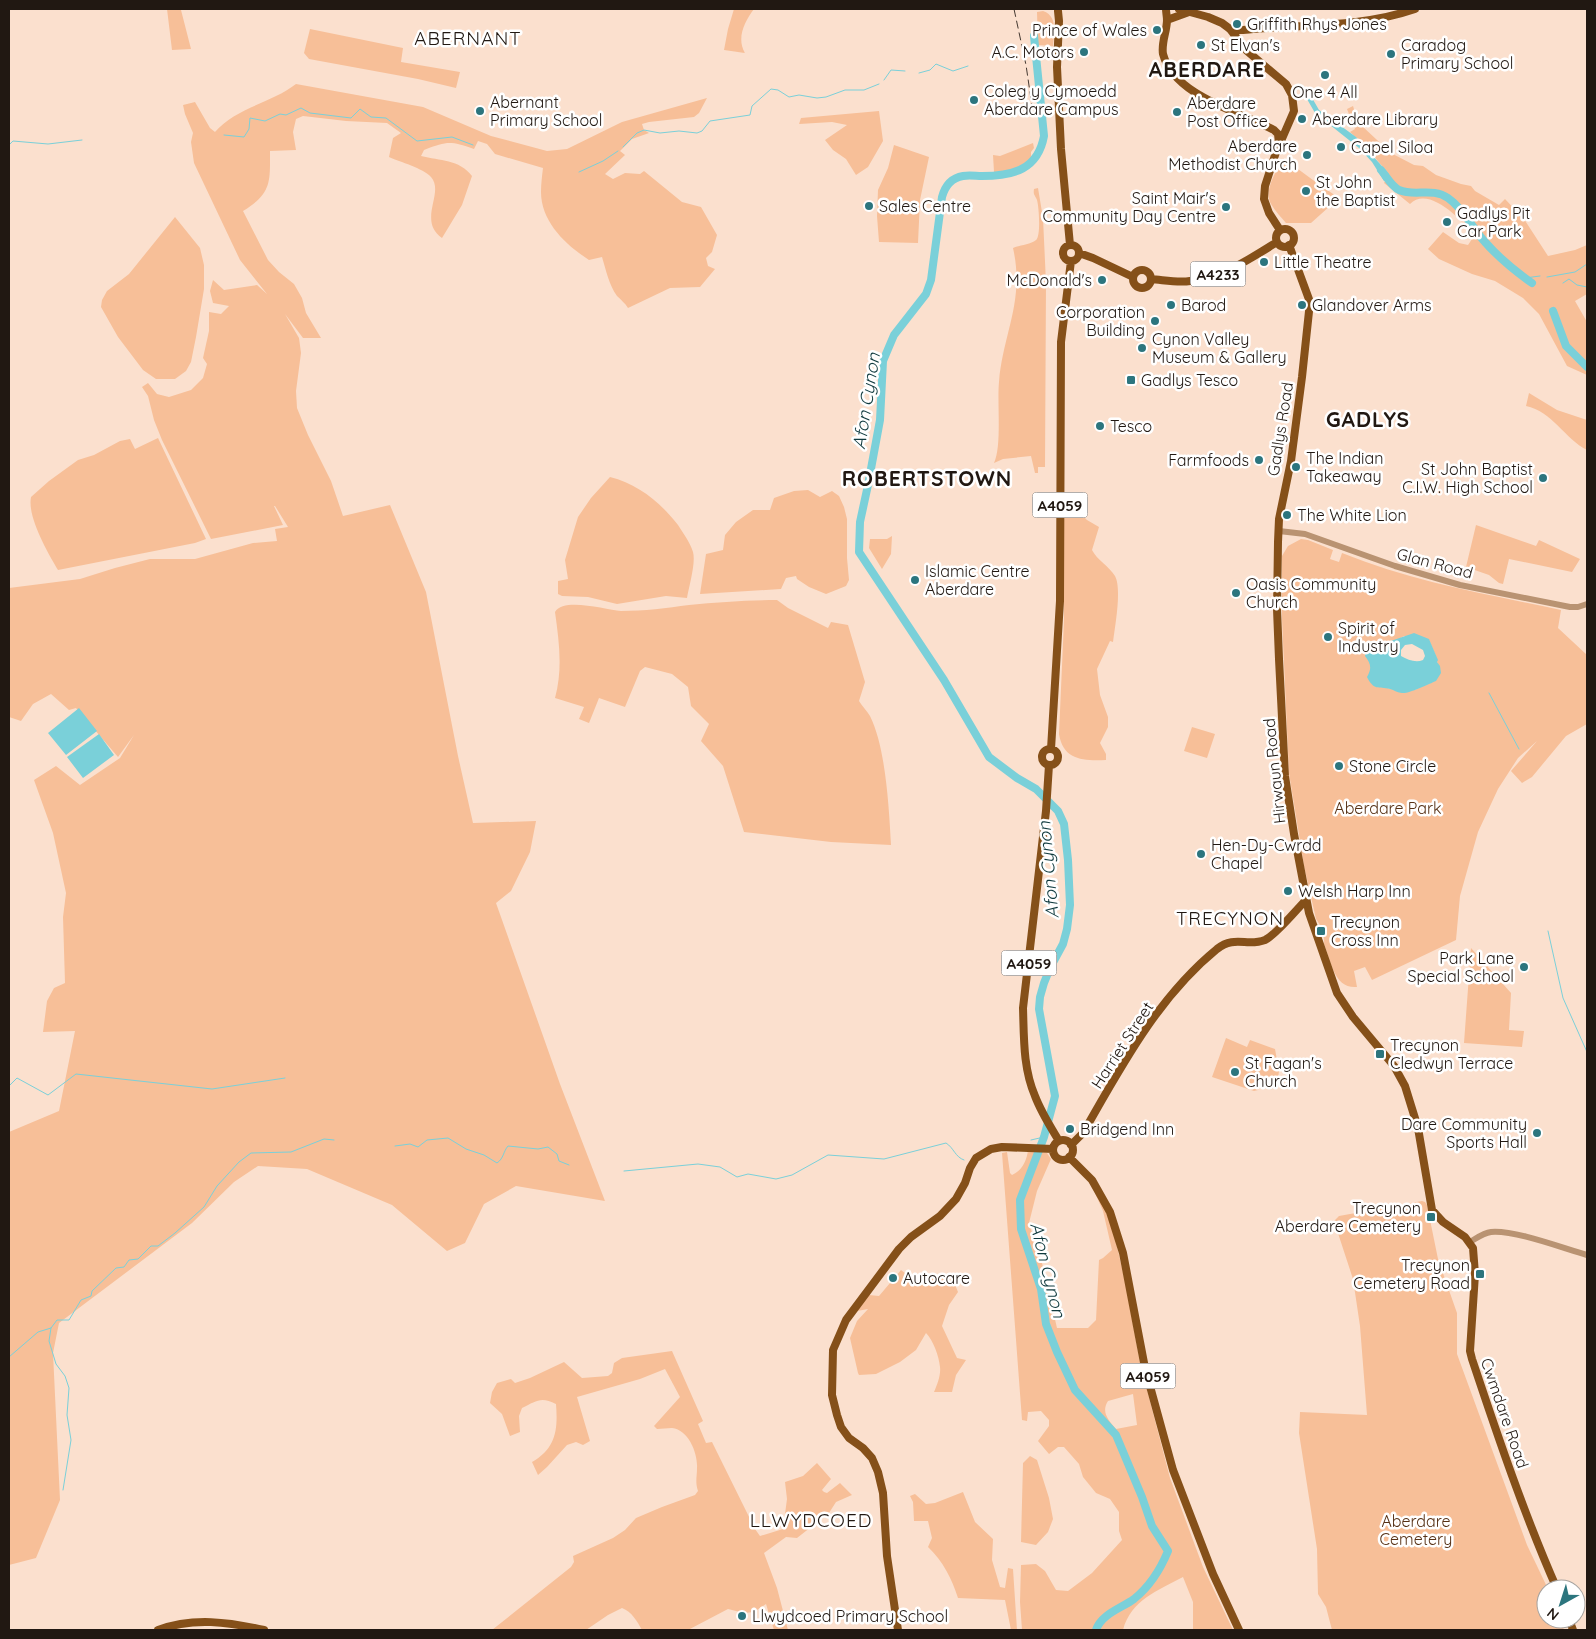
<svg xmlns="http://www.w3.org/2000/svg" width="1596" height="1639" font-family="Quicksand,sans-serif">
<rect width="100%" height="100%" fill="#fbe0ce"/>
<!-- green -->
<path fill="#f7bf98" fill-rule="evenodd" d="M167 9H179L181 10 191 49 172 50Z
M734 9H754C745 21 736 38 745 53L724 50 728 29Z
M1043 11C1058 16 1054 33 1053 46L1038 45 1037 12Z
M310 29 403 48 401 62 460 72 456 88 418 79 309 59 304 53Z
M296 84 423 107 491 136 547 151 567 149 622 122 707 98 699 113 694 117 649 122 642 124 644 130 649 133 632 139 620 151 625 155 605 174 613 179 625 173 640 174 644 171 682 202 701 207 717 235 712 252 706 258 708 266 715 269 700 287 670 288 628 308C625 303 621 300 617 296 609 285 606 270 602 257L589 260C566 245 541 222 541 192 541 184 542 176 543 168L495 154 487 144 478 141 474 149C450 141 448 141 424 150L421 156C440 161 459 159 472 176L462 205 442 238C417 220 445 193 431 177 423 168 400 162 389 157L393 138 401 133 387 123 346 121 303 116 296 119 293 132 296 150 270 151C270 182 272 193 243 211L268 260 279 272 294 284 302 298 306 313 321 338H303L285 314 299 338 301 353 296 391 297 408 308 435 331 481 343 516 390 505 426 592 458 756 473 823 536 821 530 852 511 891 496 903 560 1084 605 1201 516 1186 484 1204 465 1243 447 1251 392 1205 307 1169 258 1166 234 1182 192 1223 59 1323 53 1353 60 1500 36 1558 9 1565V1132L59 1111 75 1031 43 1032 47 1001 54 988 65 983 63 917 66 893 53 833 34 780 56 766 80 785 120 758 134 735 118 757 76 708 69 710 51 694 33 704 21 721 9 717V588L80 579 115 568 150 559H195L253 543 277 541 275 529 288 527 275 506H274L283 525 211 539 162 440 154 420 148 396 142 387 148 383 157 394 169 397 191 390 203 378 207 364 203 358 209 331V312L221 314 229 306 213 303 210 291 213 280 224 290 257 285 267 294 240 260 194 163 191 142 193 133 185 114 183 105 195 102 210 128 215 132C230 114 256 106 276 96 283 93 290 88 296 84Z
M1353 106 1357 119 1362 126 1391 153 1414 165 1423 166 1436 175 1461 184 1471 186 1475 191 1499 205 1505 199 1524 219 1548 256 1575 250 1587 245V294L1575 301 1587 322V375L1567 366 1539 314 1523 298 1495 281 1472 274 1439 259 1428 249 1443 232 1459 243 1468 245 1474 236C1463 221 1429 185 1410 204L1384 183 1389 174 1365 146 1350 132 1355 129 1347 109Z
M879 111 883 141 868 167 856 175 846 159 833 150 825 140 847 125 832 122 799 124 801 118Z
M1033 143 1034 148 1031 152V159C1021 167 1008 172 994 172L993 155 1000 156Z
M894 145 929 157 920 200 918 243 879 242 877 216 878 190 888 168Z
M1283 158 1317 183 1315 185 1318 187 1320 185 1336 196 1330 206 1311 223H1286C1281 217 1275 211 1271 204 1263 190 1277 171 1283 158Z
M1038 188 1043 218 1046 283 1045 467H1038V473H1035L1031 456 1003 459 994 463C1002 446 997 403 999 382 1003 333 1025 301 1013 248 1019 245 1030 245 1036 240 1041 236 1039 207 1037 200 1035 195 1033 195 1034 189Z
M175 217 200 248 204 265V289L196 337 191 362 186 371 175 379H156L143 370 118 337 101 307 102 300 107 291 129 274Z
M1529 393 1557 410 1587 420V450C1565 439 1552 411 1526 406Z
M158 438 206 539 195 543 58 570C48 553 27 517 31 497L49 481 78 460 94 455 120 441 130 439 135 449Z
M610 477C638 484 660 502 678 525 683 533 690 542 693 552 696 563 689 586 687 598L666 596 617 604 588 597 562 596 558 594V581L568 579 565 560 578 517 591 498Z
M808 490 820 497 832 491 839 496 844 507 847 519V558L849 580 846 586 826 594 809 587 797 579 796 576 786 578 781 589 700 594 706 554 723 550 725 535 736 522 753 510H770L774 498 794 491Z
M1064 506H1073L1087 520 1099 527 1092 550C1097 560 1109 566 1115 576 1122 589 1115 626 1113 642L1110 641 1097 669 1100 695 1108 717V727L1100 743 1106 754V760C1083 761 1063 760 1059 734L1064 620Z
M1476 525 1536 546 1539 540 1580 559 1572 572 1509 559 1503 584 1499 583 1489 575 1466 567Z
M892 536 891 554 882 569 869 548 870 539H887Z
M1301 539 1308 540 1333 550 1330 559 1339 562 1342 553C1413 582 1487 594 1561 610L1558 628 1587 655V724L1566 736 1532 777 1522 783 1511 771 1537 741 1518 758 1498 789 1478 832 1460 896 1456 940 1372 980 1365 967 1354 971 1357 987C1334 989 1331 961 1324 944 1325 936 1321 925 1316 919L1304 866 1289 773 1282 619V556L1288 546ZM1404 636 1429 640C1438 662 1441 660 1431 683L1426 684 1415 690 1389 689C1369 666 1367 671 1377 642L1382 644 1397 640Z
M777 600 788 608 828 628 831 622 848 625 865 682 859 701C862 706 867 711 870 716 886 748 889 809 891 845L831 842 744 832 723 766 701 741 709 724 691 706 688 687 672 674 645 667 640 671 625 707 599 698 589 723 579 719 584 707 555 698C563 669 559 641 555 612 564 597 606 610 621 611 644 611 667 608 689 605 718 602 748 600 777 600Z
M1192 727 1215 734 1207 758 1184 751Z
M1471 948 1511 993 1509 1030 1524 1031 1522 1047 1464 1043Z
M1226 1038 1247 1047 1250 1040 1275 1049 1279 1071 1277 1086H1261L1258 1090 1254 1091 1212 1077Z
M1028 1150 1047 1153 1051 1159 1037 1191 1029 1223 1032 1233 1039 1250 1057 1328H1088L1096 1320 1099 1260 1103 1258 1112 1250 1103 1211 1095 1193 1105 1209 1115 1238 1125 1281 1140 1363 1170 1478 1203 1567 1233 1630H1193V1602L1183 1577C1157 1591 1131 1600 1123 1630H1022L1020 1602 1021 1565 1036 1564 1045 1571 1056 1590 1068 1591 1092 1573 1122 1540 1119 1531V1512L1110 1499 1096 1493 1083 1477 1079 1464 1064 1447H1058L1049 1454 1038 1441 1049 1426V1420L1041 1411 1028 1412 1027 1421 1022 1420 1002 1153 1007 1152 1010 1173 1012 1175C1022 1171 1027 1160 1028 1150ZM1133 1394 1137 1425 1116 1429C1108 1420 1101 1412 1108 1401Z
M1422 1201 1425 1202 1427 1205 1438 1259 1457 1313V1354L1527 1545 1548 1589H1546V1619H1560L1564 1630H1332L1326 1607 1318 1594 1317 1549 1299 1433 1300 1412 1367 1415 1360 1326 1353 1279 1334 1221 1339 1216Z
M901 1270 910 1277 920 1276 937 1278 951 1275 958 1292 949 1305 942 1326 957 1358 966 1360 956 1375 952 1392H934C937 1385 941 1375 940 1367 939 1356 933 1340 926 1333L916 1350 900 1362 876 1374 859 1375 858 1373 850 1338 857 1321 868 1309 857 1311 869 1295 879 1296Z
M672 1351 703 1421 698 1424 706 1443 712 1442 755 1529 760 1536 783 1529 787 1499 785 1482 803 1476 817 1463 831 1479 822 1490 824 1492 827 1493 840 1483 852 1495 836 1502 829 1513 797 1538 786 1537 764 1553 777 1588 788 1630H774L766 1604 754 1612 744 1613 728 1609 688 1630H642C637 1621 632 1612 622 1608L608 1615 586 1630H492L571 1567 574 1562 573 1556 613 1538 625 1530 636 1518 662 1507 695 1495 698 1491C695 1482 697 1477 697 1468 698 1454 689 1430 672 1428 667 1428 662 1429 657 1429L654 1426 680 1397 665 1369 640 1379 577 1397 590 1441 583 1445 576 1442 567 1445 547 1467 538 1475 532 1462C556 1448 558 1430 556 1404 541 1396 536 1401 522 1408L519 1416 520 1432 510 1436 502 1414 490 1403 492 1392 497 1383 511 1379 515 1383 530 1378 564 1362 582 1378 608 1376 612 1373 614 1363 622 1358Z
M1030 1456 1037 1460 1049 1498 1053 1519 1048 1532 1036 1545 1021 1542 1023 1463Z
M963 1492 975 1522 993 1539 992 1560 1000 1587 1005 1588 1008 1568 1013 1569 1017 1630H1011L1005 1600 958 1598C952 1579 943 1561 928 1547L932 1538 928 1521H914L913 1502 910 1496 915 1494 926 1504 935 1503Z"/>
<!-- water -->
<path fill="#7ad0d9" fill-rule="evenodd" d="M1307 89 1319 110 1356 137 1389 174 1384 181 1372 162 1359 148 1315 113 1303 92Z
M1414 633 1429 639 1438 660 1437 662 1440 666 1441 673 1436 681C1429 684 1409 694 1402 693 1398 693 1394 690 1390 689 1378 686 1374 691 1367 677 1372 668 1371 664 1365 656L1367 644 1371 641 1382 644ZM1412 644 1423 650 1425 656 1423 660C1416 663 1408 660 1401 656V650L1405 645Z
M79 708 97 731 66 755 48 733Z
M99 734 114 755 83 778 67 757Z"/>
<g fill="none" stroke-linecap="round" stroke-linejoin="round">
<!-- stream -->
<path stroke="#7ad0d9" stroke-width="1" d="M919 73 930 70 936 64 953 71 968 66
M884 80 891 70 905 71
M224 135 244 137 249 129 250 118 265 121 280 114 286 115 301 108 310 113 351 118 360 109 371 117 386 118 417 141 452 137 473 145
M9 145 13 141 48 144 82 140
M623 147 637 133 644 130 660 133 679 131 697 133 702 131 710 121 750 115 752 106 771 89 778 90 789 97 799 95 817 98 826 97 845 90H864L879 84
M579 172 603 161 618 151
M1547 277 1575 272 1587 264
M1525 278 1540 276
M1563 283 1569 279 1577 285 1587 287
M1489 693 1519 749
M1548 931 1563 998 1587 1052
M9 1086 17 1078 48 1095 76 1074 212 1089 285 1078
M1031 1140 1044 1137
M395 1146 410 1144 418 1147 427 1140 448 1138 466 1149 484 1155 497 1163C504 1158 503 1152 508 1146L538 1149 548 1147 557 1154 559 1161 569 1165
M624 1171 698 1164 720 1167 737 1177 748 1174 776 1179 792 1175 828 1155 884 1159 946 1143C954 1148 955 1157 964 1160
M51 1328 49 1341 56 1364 65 1376 69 1388 67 1415 71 1440 63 1490
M9 1357 38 1332 51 1328 57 1320H69L81 1300 91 1296 92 1291 116 1268 124 1267 129 1260 138 1259 151 1246H158L175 1233 204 1207 217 1186 239 1162 251 1153 291 1152 324 1139 334 1140"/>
<!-- river -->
<path stroke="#7ad0d9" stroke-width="8" d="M1034 36 1044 136C1038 169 1014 176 982 176 976 176 969 175 963 176 951 178 945 186 942 197L931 280 926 294 894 335 883 361 880 420 868 485 860 522 859 552 944 680 989 757 1017 778 1036 789 1058 811 1064 824 1068 860 1070 905 1067 929 1063 944 1050 968 1044 983 1040 997 1039 1009 1055 1096 1044 1137 1020 1200 1021 1229 1041 1289 1046 1324 1057 1352 1075 1390 1116 1435 1142 1497 1152 1526 1168 1551C1161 1568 1149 1587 1134 1599 1122 1608 1101 1614 1096 1630
M1381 170C1387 177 1391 186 1399 190 1415 197 1432 187 1448 198 1464 209 1472 228 1485 242 1499 258 1515 271 1532 283
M1553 311 1566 346 1587 367"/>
<!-- minor -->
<path stroke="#b99372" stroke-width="6" d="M1279 531 1305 534 1395 566 1460 585 1570 607H1578L1587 604
M1470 1242C1477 1238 1483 1233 1491 1232 1516 1230 1562 1248 1587 1255"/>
<!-- major -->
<path stroke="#855019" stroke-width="8" d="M1166 9C1166 12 1167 17 1167 20 1167 31 1161 43 1163 54 1174 96 1240 112 1274 130L1278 134 1279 143
M1179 9 1208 17 1222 23 1230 29 1247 51 1286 84 1292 95 1294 111 1281 141 1279 143 1265 186 1264 199 1269 213 1280 230
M1058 11 1059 21 1057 67 1061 149 1070 245
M1167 20 1189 12
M1230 29 1243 30C1301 24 1360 28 1415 9
M1276 238a9 9 0 1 1 18 0a9 9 0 1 1-18 0Z
M1063 253a8 8 0 1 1 16 0a8 8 0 1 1-16 0Z
M1289 245 1310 302 1302 377 1291 461 1279 519 1278 542 1277 609 1279 659 1285 776 1294 834 1309 913 1337 993 1353 1017 1394 1066 1405 1086 1418 1128 1432 1210 1443 1222 1465 1237 1473 1248 1475 1274 1470 1351 1472 1359C1498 1437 1524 1514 1557 1589
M1079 253 1093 258 1133 277
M1133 279a9 9 0 1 1 18 0a9 9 0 1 1-18 0Z
M1151 279C1164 280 1178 283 1190 281 1223 277 1250 259 1277 242
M1051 749 1060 601 1061 342 1071 261
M1042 757a8 8 0 1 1 16 0a8 8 0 1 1-16 0Z
M1049 765 1046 811 1023 1008C1024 1038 1023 1068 1035 1096 1041 1112 1050 1126 1059 1141
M1053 1150a10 10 0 1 1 20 0a10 10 0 1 1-20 0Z
M1071 1145 1083 1133C1121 1067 1157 998 1217 949 1235 935 1247 947 1265 940 1276 935 1296 910 1306 900
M1069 1157 1092 1180 1110 1212 1123 1253 1145 1368 1173 1470 1213 1574 1239 1630
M1569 1619 1573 1630
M158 1630C193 1617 229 1622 264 1630
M898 1630 887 1556 883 1493 878 1472 872 1458 863 1448 849 1438 841 1427 837 1415 832 1395 833 1350 846 1320 899 1249 911 1237 940 1216 956 1199 965 1183 970 1168 976 1158 991 1149 1002 1147 1053 1149"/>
<!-- rail -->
<path stroke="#453931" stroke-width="1" stroke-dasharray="8 4" stroke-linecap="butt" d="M1014 9 1026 65 1032 106"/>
</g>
<!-- markers -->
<g fill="#2c757e" stroke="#fff" stroke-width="2">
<circle cx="1237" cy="24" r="5"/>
<circle cx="1157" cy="30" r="5"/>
<circle cx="1201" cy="45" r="5"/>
<circle cx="1084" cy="52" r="5"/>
<circle cx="1391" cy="54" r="5"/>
<circle cx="1325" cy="75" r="5"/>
<circle cx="974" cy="100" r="5"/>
<circle cx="480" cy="111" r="5"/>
<circle cx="1177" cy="112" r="5"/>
<circle cx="1302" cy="119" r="5"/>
<circle cx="1341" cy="147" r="5"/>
<circle cx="1307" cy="155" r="5"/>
<circle cx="1306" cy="191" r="5"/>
<circle cx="869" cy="206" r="5"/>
<circle cx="1226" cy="207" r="5"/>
<circle cx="1447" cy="222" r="5"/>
<circle cx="1264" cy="262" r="5"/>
<circle cx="1102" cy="280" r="5"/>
<circle cx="1171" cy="305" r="5"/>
<circle cx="1302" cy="305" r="5"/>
<circle cx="1155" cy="321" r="5"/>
<circle cx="1142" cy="348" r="5"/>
<rect x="1126" y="375" width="10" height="10" rx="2.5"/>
<circle cx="1100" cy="426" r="5"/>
<circle cx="1259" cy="460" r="5"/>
<circle cx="1296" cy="467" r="5"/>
<circle cx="1543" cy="478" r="5"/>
<circle cx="1287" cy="515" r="5"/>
<circle cx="915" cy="580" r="5"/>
<circle cx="1236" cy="593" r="5"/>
<circle cx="1328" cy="637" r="5"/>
<circle cx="1339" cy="766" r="5"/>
<circle cx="1201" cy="854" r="5"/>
<circle cx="1288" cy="891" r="5"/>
<rect x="1316" y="926" width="10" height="10" rx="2.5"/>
<circle cx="1524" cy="967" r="5"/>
<rect x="1375" y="1049" width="10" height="10" rx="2.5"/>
<circle cx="1235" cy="1072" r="5"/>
<circle cx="1070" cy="1129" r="5"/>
<circle cx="1537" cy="1133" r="5"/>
<rect x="1426" y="1212" width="10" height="10" rx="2.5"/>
<rect x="1475" y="1269" width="10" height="10" rx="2.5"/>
<circle cx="893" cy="1278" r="5"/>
<circle cx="742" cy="1616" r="5"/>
</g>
<g text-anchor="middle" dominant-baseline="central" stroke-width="5" stroke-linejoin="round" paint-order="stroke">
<!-- shield labels -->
<g fill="#fff" stroke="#645d59" stroke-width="1">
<rect x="1190.5" y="261.5" width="55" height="25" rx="4"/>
<rect x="1032.5" y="492.5" width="55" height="25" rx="4"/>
<rect x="1001.5" y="950.5" width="55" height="25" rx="4"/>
<rect x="1120.5" y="1363.5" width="55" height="25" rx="4"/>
</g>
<g font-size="15" font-weight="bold" fill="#211812">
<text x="1218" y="274">A4233</text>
<text x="1060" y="505">A4059</text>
<text x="1029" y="963">A4059</text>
<text x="1148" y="1376">A4059</text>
</g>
<!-- poi labels -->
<g font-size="16" fill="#211812" stroke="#fff" text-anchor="start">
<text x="1247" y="24">Griffith Rhys Jones</text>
<text x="1147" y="30" text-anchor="end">Prince of Wales</text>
<text x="1211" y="45">St Elvan's</text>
<text x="1401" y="45">Caradog<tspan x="1401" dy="18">Primary School</tspan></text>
<text x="1074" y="52" text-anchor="end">A.C. Motors</text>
<text x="984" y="91">Coleg y Cymoedd<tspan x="984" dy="18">Aberdare Campus</tspan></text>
<text x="1325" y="92" text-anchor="middle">One 4 All</text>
<text x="490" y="102">Abernant<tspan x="490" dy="18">Primary School</tspan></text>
<text x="1187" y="103">Aberdare<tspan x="1187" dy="18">Post Office</tspan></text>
<text x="1312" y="119">Aberdare Library</text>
<text x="1297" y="146" text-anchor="end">Aberdare<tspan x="1297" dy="18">Methodist Church</tspan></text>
<text x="1351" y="147">Capel Siloa</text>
<text x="1316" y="182">St John<tspan x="1316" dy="18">the Baptist</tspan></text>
<text x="1216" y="198" text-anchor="end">Saint Mair's<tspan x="1216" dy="18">Community Day Centre</tspan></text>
<text x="879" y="206">Sales Centre</text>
<text x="1457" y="213">Gadlys Pit<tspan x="1457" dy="18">Car Park</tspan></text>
<text x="1274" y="262">Little Theatre</text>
<text x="1092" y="280" text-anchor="end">McDonald's</text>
<text x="1181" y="305">Barod</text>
<text x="1312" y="305">Glandover Arms</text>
<text x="1145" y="312" text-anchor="end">Corporation<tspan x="1145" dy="18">Building</tspan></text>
<text x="1152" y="339">Cynon Valley<tspan x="1152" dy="18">Museum &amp; Gallery</tspan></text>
<text x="1141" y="380">Gadlys Tesco</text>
<text x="1110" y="426">Tesco</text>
<text x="1306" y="458">The Indian<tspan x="1306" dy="18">Takeaway</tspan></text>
<text x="1249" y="460" text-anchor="end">Farmfoods</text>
<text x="1533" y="469" text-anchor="end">St John Baptist<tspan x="1533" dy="18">C.I.W. High School</tspan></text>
<text x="1297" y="515">The White Lion</text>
<text x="925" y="571">Islamic Centre<tspan x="925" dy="18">Aberdare</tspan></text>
<text x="1246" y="584">Oasis Community<tspan x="1246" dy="18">Church</tspan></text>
<text x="1338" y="628">Spirit of<tspan x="1338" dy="18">Industry</tspan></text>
<text x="1349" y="766">Stone Circle</text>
<text x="1211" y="845">Hen-Dy-Cwrdd<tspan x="1211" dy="18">Chapel</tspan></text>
<text x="1298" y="891">Welsh Harp Inn</text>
<text x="1331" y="922">Trecynon<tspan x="1331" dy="18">Cross Inn</tspan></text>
<text x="1514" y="958" text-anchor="end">Park Lane<tspan x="1514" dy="18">Special School</tspan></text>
<text x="1390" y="1045">Trecynon<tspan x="1390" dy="18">Cledwyn Terrace</tspan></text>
<text x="1245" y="1063">St Fagan's<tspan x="1245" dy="18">Church</tspan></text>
<text x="1527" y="1124" text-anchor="end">Dare Community<tspan x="1527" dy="18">Sports Hall</tspan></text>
<text x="1080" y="1129">Bridgend Inn</text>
<text x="1421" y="1208" text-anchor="end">Trecynon<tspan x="1421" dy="18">Aberdare Cemetery</tspan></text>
<text x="1470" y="1265" text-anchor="end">Trecynon<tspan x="1470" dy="18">Cemetery Road</tspan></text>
<text x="903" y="1278">Autocare</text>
<text x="752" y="1616">Llwydcoed Primary School</text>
</g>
<!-- street labels -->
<g font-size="16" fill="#211812" stroke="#fff">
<text transform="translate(1280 429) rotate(-81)">Gadlys Road</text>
<text transform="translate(1435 563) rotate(15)">Glan Road</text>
<text transform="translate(1274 771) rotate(-96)">Hirwaun Road</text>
<text transform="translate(1122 1045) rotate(-57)">Harriet Street</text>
<text transform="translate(1505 1413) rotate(71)">Cwmdare Road</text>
</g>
<!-- park labels -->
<g font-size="16" fill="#573115" stroke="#fff">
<text x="1388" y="808">Aberdare Park</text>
<text x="1416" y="1521">Aberdare<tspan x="1416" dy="18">Cemetery</tspan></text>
</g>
<!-- water labels -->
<g font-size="18" font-style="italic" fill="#103a3e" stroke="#fff">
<text transform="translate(866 401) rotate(-81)">Afon Cynon</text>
<text transform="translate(1048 870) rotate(-95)">Afon Cynon</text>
<text transform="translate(1048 1270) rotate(76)">Afon Cynon</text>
</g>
<!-- quarter labels -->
<g font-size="19" letter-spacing="1" fill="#211812" stroke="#fff">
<text x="468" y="38">ABERNANT</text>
<text x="1230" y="918">TRECYNON</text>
<text x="811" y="1520">LLWYDCOED</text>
</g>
<!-- district labels -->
<g font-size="21" font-weight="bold" letter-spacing="1" fill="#211812" stroke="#fff">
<text x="1207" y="69">ABERDARE</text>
<text x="1368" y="419">GADLYS</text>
<text x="927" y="478">ROBERTSTOWN</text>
</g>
</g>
<!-- border -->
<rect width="1596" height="1639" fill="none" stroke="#211812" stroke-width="20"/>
<!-- north arrow -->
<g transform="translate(1561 1604) rotate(219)"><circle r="24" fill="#ffffff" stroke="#a6a3a0"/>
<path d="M0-4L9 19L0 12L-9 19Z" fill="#2c757e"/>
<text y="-8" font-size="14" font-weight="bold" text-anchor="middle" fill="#211812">N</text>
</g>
</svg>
